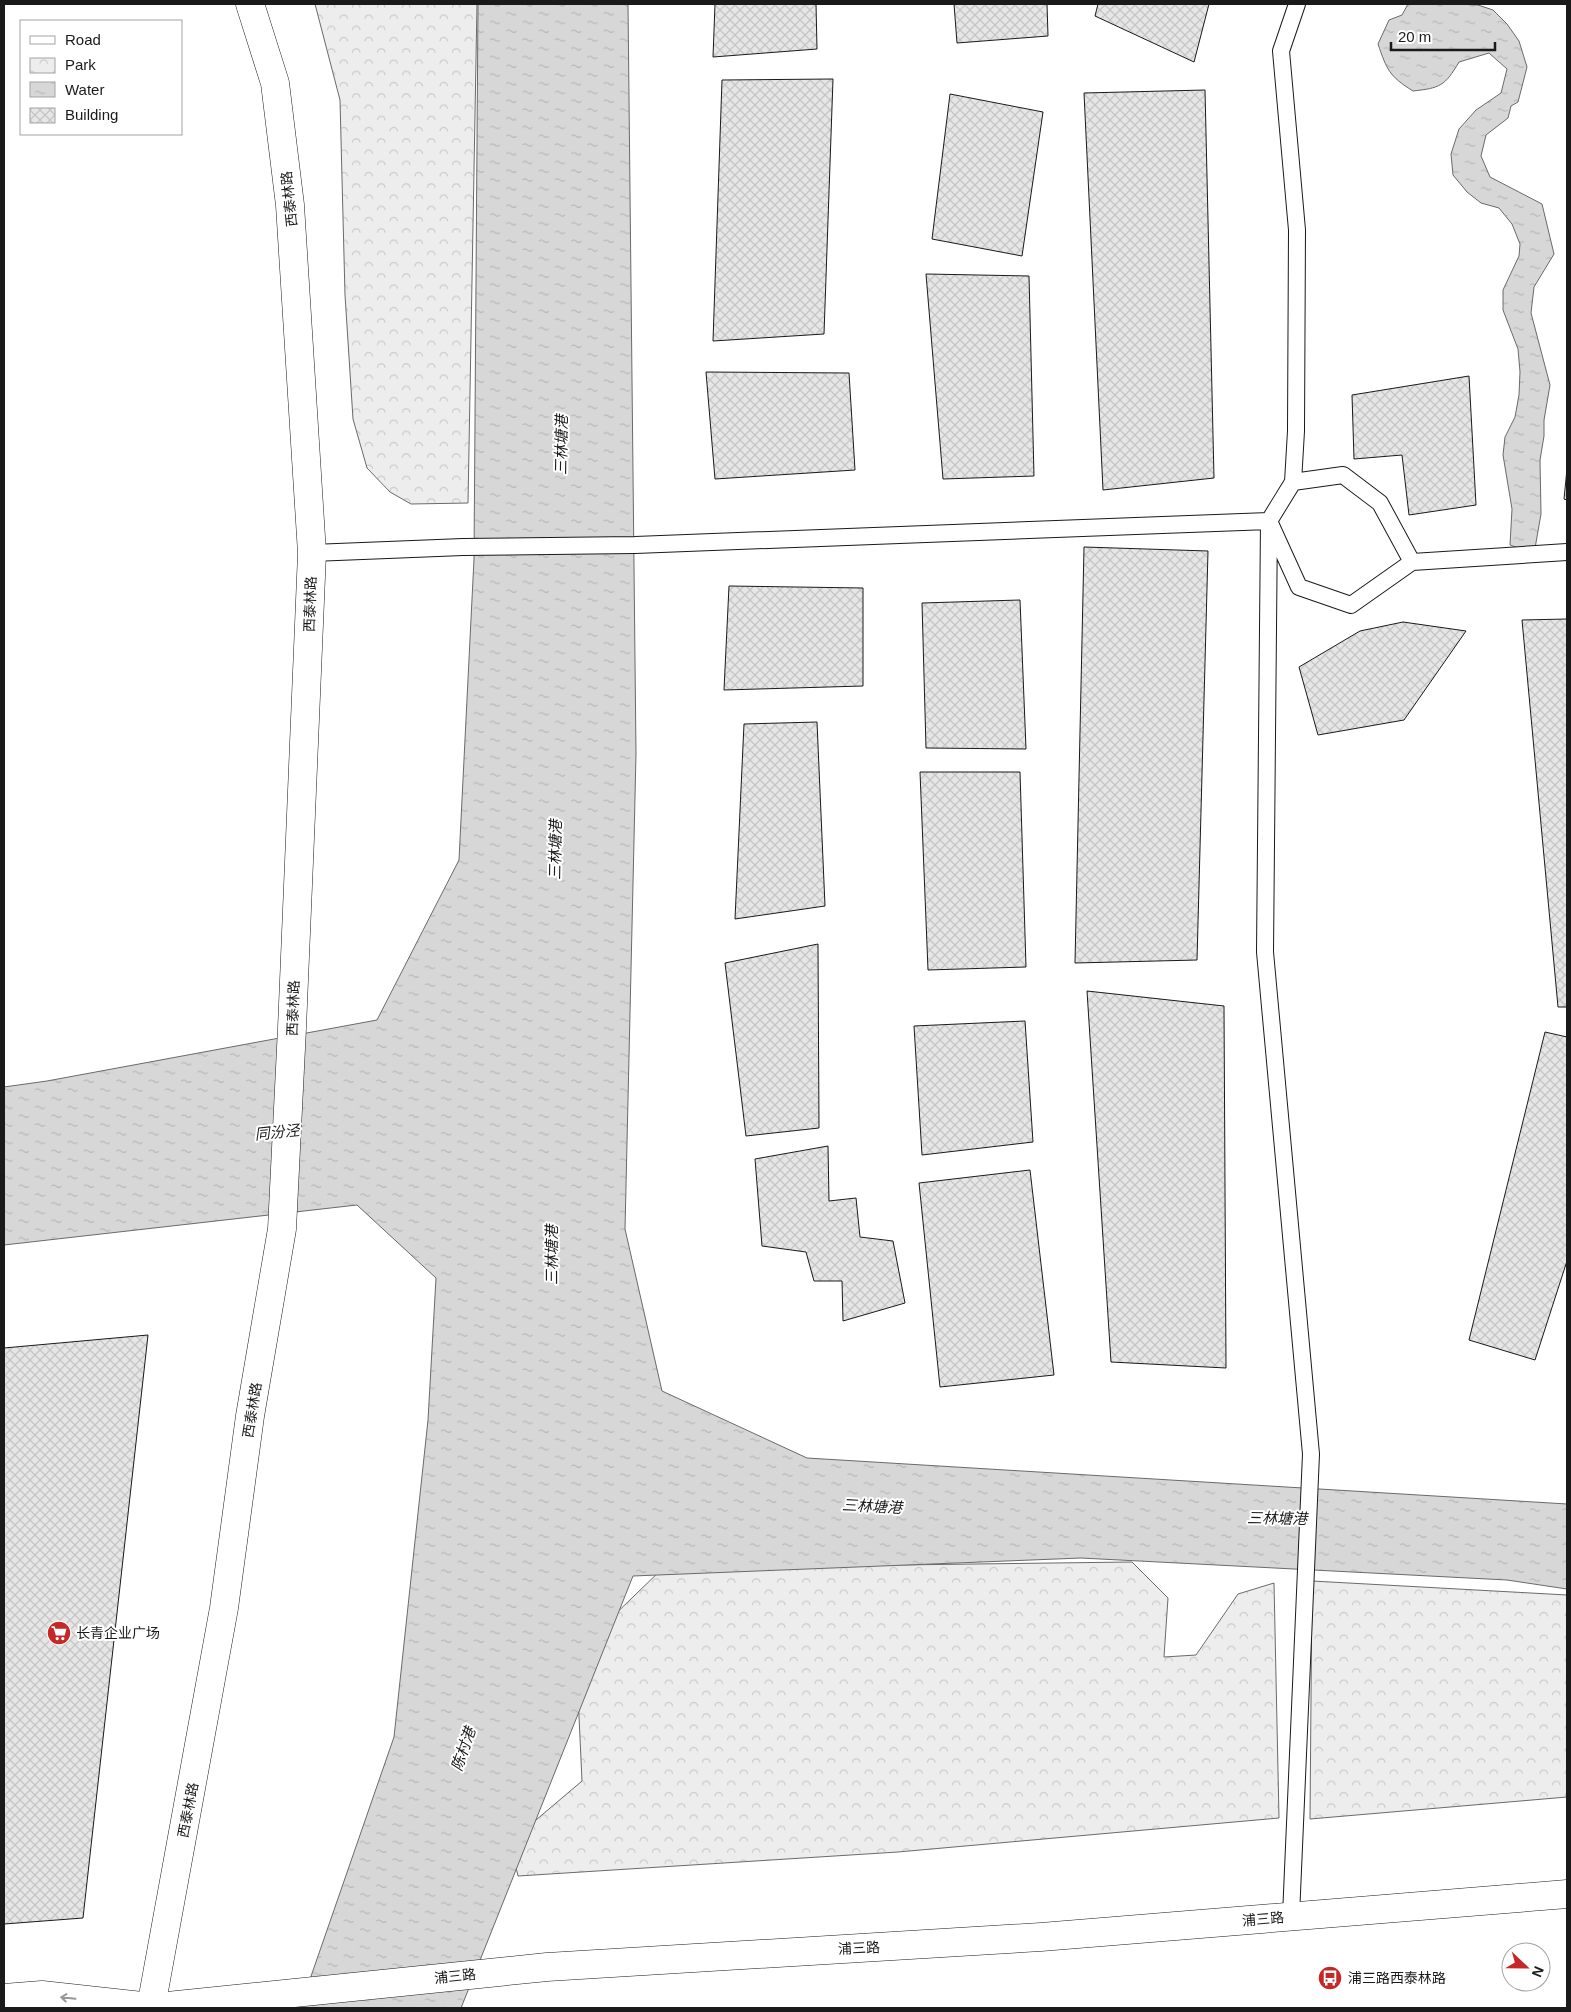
<svg xmlns="http://www.w3.org/2000/svg" width="1571" height="2012" font-family="Arial,'Noto Sans SC',sans-serif">
<defs>
<pattern id="park-crowns" width="20" height="18" patternUnits="userSpaceOnUse" patternTransform="scale(1.25)"><rect width="20" height="18" fill="#ededed"/><path d="M2 6a3 3 0 1 1 6 0M12 15a3 3 0 1 1 6 0" fill="none" stroke="#cbcbcb"/></pattern>
<pattern id="water-ripples" width="26" height="14" patternUnits="userSpaceOnUse" patternTransform="scale(1.25)"><rect width="26" height="14" fill="#d7d7d7"/><path d="M2 4q2-2 4 0t4 0M15 11q2-2 4 0t4 0" fill="none" stroke="#b8b8b8"/></pattern>
<pattern id="building-cross-hatch" width="8" height="8" patternUnits="userSpaceOnUse" patternTransform="scale(1.25)"><rect width="8" height="8" fill="#e6e6e6"/><path d="M0 0l8 8M0 8l8-8" fill="none" stroke="#c5c5c5"/></pattern>
</defs>
<rect width="100%" height="100%" fill="#fff"/>
<!-- park -->
<path fill="url(#park-crowns)" stroke="#6a6a6a" d="M315 4H477L468 503 411 504 390 492 367 468 353 419 345 295 340 100Z
M1132 1562 1168 1598 1164 1657 1196 1655 1238 1594 1274 1583 1279 1818 898 1852 518 1876 510 1842 582 1781 576 1652 663 1568Z
M1312 1581 1567 1595V1797L1310 1819Z"/>
<!-- water -->
<path fill="url(#water-ripples)" stroke="#6a6a6a" d="M478 4H628L636 754 625 1229 662 1391 807 1458 1567 1504V1589L1507 1580 1081 1558 633 1576 461 2008H300L394 1737 428 1420 436 1278 357 1205 4 1245V1087L47 1081 377 1020 459 860 474 559Z
M1408 4H1457L1478 5 1493 10 1507 24 1519 41 1527 67 1518 102 1511 106 1508 118 1486 135 1481 156 1490 177 1542 204 1554 254 1534 287 1531 313 1550 385 1544 420V436L1540 460 1541 514 1534 554 1510 545 1512 509 1503 455 1505 437 1515 417 1519 395 1520 372 1518 349 1503 310V290L1519 256 1520 244 1512 224 1499 208 1481 203 1467 192 1453 175 1451 154 1459 129 1476 110 1501 93 1507 69 1489 53 1459 62C1445 86 1440 88 1413 91 1389 76 1387 70 1378 44L1389 20 1402 15Z"/>
<!-- building -->
<path fill="url(#building-cross-hatch)" stroke="#1a1a1a" d="M715 4H816L817 49 713 57Z
M954 4H1047L1048 36 957 43Z
M1098 4H1209L1194 62 1095 16Z
M833 79 824 334 713 341 722 80Z
M1205 90 1214 478 1103 490 1084 93Z
M950 94 1043 112 1022 256 932 239Z
M926 274 1029 276 1034 476 943 479Z
M706 372 849 373 855 470 715 479Z
M1469 376 1476 505 1409 515 1402 455 1354 459 1352 395Z
M1567 469V500L1564 499Z
M1084 547 1208 551 1197 960 1075 963Z
M729 586 863 588V686L724 690Z
M1020 600 1026 749 926 748 922 603Z
M1567 619V1007H1558L1522 620Z
M1403 622 1466 631 1404 720 1318 735 1299 667 1360 631Z
M817 722 825 906 735 919 744 724Z
M920 772H1020L1026 967 928 970Z
M818 944 819 1128 746 1136 725 963Z
M1087 991 1224 1006 1226 1368 1111 1362Z
M1025 1021 1033 1142 922 1155 914 1026Z
M1545 1032 1567 1037V1261L1535 1360 1469 1340Z
M828 1146 829 1201 856 1198 860 1237 893 1241 905 1303 843 1321 842 1281H814L806 1252 762 1246 755 1159Z
M1030 1170 1054 1375 940 1387 919 1183Z
M148 1335 83 1918 4 1924V1348Z"/>
<g fill="none" stroke-linecap="round" stroke-linejoin="round">
<!-- service casing -->
<g stroke="#1a1a1a" stroke-width="18">
<path id="service" d="M1293 482 1343 475 1380 503 1412 562
M312 553 463 547 635 545 1269 521 1293 482 1296 431 1297 230 1281 51 1297 4
M1291 1916 1311 1454 1265 952 1269 521 1299 587 1351 605 1412 562 1567 552"/>
</g>
<!-- minor casing -->
<g stroke="#1a1a1a" stroke-width="29">
<path id="minor" d="M151 2007 224 1608 250 1416 282 1229 292 1028 312 553 290 205 275 83 250 4"/>
</g>
<!-- tertiary casing -->
<g stroke="#1a1a1a" stroke-width="29">
<path id="tertiary" d="M4 1998 42 1995 151 2007
M148 2008 547 1967 1041 1937 1567 1894"/>
</g>
<!-- service -->
<use href="#service" stroke="#fff" stroke-width="16"/>
<!-- minor -->
<use href="#minor" stroke="#fff" stroke-width="28"/>
<!-- tertiary -->
<use href="#tertiary" stroke="#fff" stroke-width="28"/>
</g>
<!-- one-way arrows -->
<defs><path id="oneway-shaft" d="M-6 0H5M1.5-3L5.5 0L1.5 3" fill="none" stroke-width="1.6" stroke-linecap="round" stroke-linejoin="round" transform="scale(1.25)"/></defs>
<use stroke="#989898" href="#oneway-shaft" transform="translate(68 1998) rotate(-174)"/>
<!-- icons -->
<defs>
<g id="supermarket-disc" transform="scale(1.25)"><circle r="9.5" fill="#c62828" stroke="#fff"/><path d="M-6-5.5h2.5l.6 2H6L4.5 2H-2.5L-4.4-4H-6ZM-1.5 3.2a1.3 1.3 0 1 0 .1 0ZM3 3.2a1.3 1.3 0 1 0 .1 0Z" fill="#fff"/></g>
<g id="bus-disc" transform="scale(1.25)"><circle r="9.5" fill="#c62828" stroke="#fff"/><path d="M-5-6H5V4H4V6H2V4H-2V6H-4V4H-5ZM-3.5-4V0h7V-4ZM-3.5 1.2v1.5H-2V1.2ZM2 1.2v1.5H3.5V1.2Z" fill="#fff"/></g>
</defs>
<g fill-rule="evenodd">
<use href="#supermarket-disc" x="59" y="1633"/>
<use href="#bus-disc" x="1330" y="1978"/>
</g>
<g text-anchor="middle" dominant-baseline="central" stroke-width="4" stroke-linejoin="round" paint-order="stroke">
<!-- street labels -->
<g font-size="14" fill="#1a1a1a" stroke="#fff">
<text transform="translate(289 199) rotate(-96)">西泰林路</text>
<text transform="translate(310 604) rotate(-88)">西泰林路</text>
<text transform="translate(293 1008) rotate(-88)">西泰林路</text>
<text transform="translate(252 1410) rotate(-81)">西泰林路</text>
<text transform="translate(188 1810) rotate(-79)">西泰林路</text>
<text transform="translate(1263 1919) rotate(-5)">浦三路</text>
<text transform="translate(859 1948) rotate(-3)">浦三路</text>
<text transform="translate(455 1976) rotate(-6)">浦三路</text>
</g>
<!-- poi labels -->
<g font-size="14" fill="#1a1a1a" stroke="#fff" text-anchor="start">
<text x="76" y="1633">长青企业广场</text>
<text x="1348" y="1978">浦三路西泰林路</text>
</g>
<!-- water labels -->
<g font-size="15" font-style="italic" fill="#1a1a1a" stroke="#fff">
<text transform="translate(561 445) rotate(-89)">三林塘港</text>
<text transform="translate(555 850) rotate(-89)">三林塘港</text>
<text transform="translate(277 1132) rotate(-6)">同汾泾</text>
<text transform="translate(551 1255) rotate(-90)">三林塘港</text>
<text transform="translate(872 1506) rotate(3)">三林塘港</text>
<text transform="translate(1277 1518) rotate(1)">三林塘港</text>
<text transform="translate(463 1749) rotate(-71)">陈村港</text>
</g>
</g>
<!-- border -->
<rect width="1571" height="2012" fill="none" stroke="#1a1a1a" stroke-width="10"/>
<!-- legend -->
<rect x="20" y="20" width="162" height="115" fill="#ffffff" stroke="#a3a3a3"/>
<rect x="30" y="36" width="25" height="8" fill="#ffffff" stroke="#a3a3a3"/>
<text x="65" y="45" font-size="15" fill="#1a1a1a">Road</text>
<rect x="30" y="58" width="25" height="15" fill="url(#park-crowns)" stroke="#a3a3a3"/>
<text x="65" y="70" font-size="15" fill="#1a1a1a">Park</text>
<rect x="30" y="82" width="25" height="15" fill="url(#water-ripples)" stroke="#a3a3a3"/>
<text x="65" y="95" font-size="15" fill="#1a1a1a">Water</text>
<rect x="30" y="108" width="25" height="15" fill="url(#building-cross-hatch)" stroke="#a3a3a3"/>
<text x="65" y="120" font-size="15" fill="#1a1a1a">Building</text>
<!-- north arrow -->
<g transform="translate(1526 1967) rotate(112)"><circle r="24" fill="#ffffff" stroke="#a3a3a3"/>
<path d="M0-4L9 19L0 12L-9 19Z" fill="#c62828"/>
<text y="-8" font-size="14" font-weight="bold" text-anchor="middle" fill="#1a1a1a">N</text>
</g>
<!-- scale -->
<path d="M1391 42v8h104v-8" fill="none" stroke="#1a1a1a" stroke-width="2.5"/>
<text x="1398" y="42" font-size="15" fill="#1a1a1a" stroke="#ffffff" stroke-width="4" paint-order="stroke">20 m</text>
</svg>
